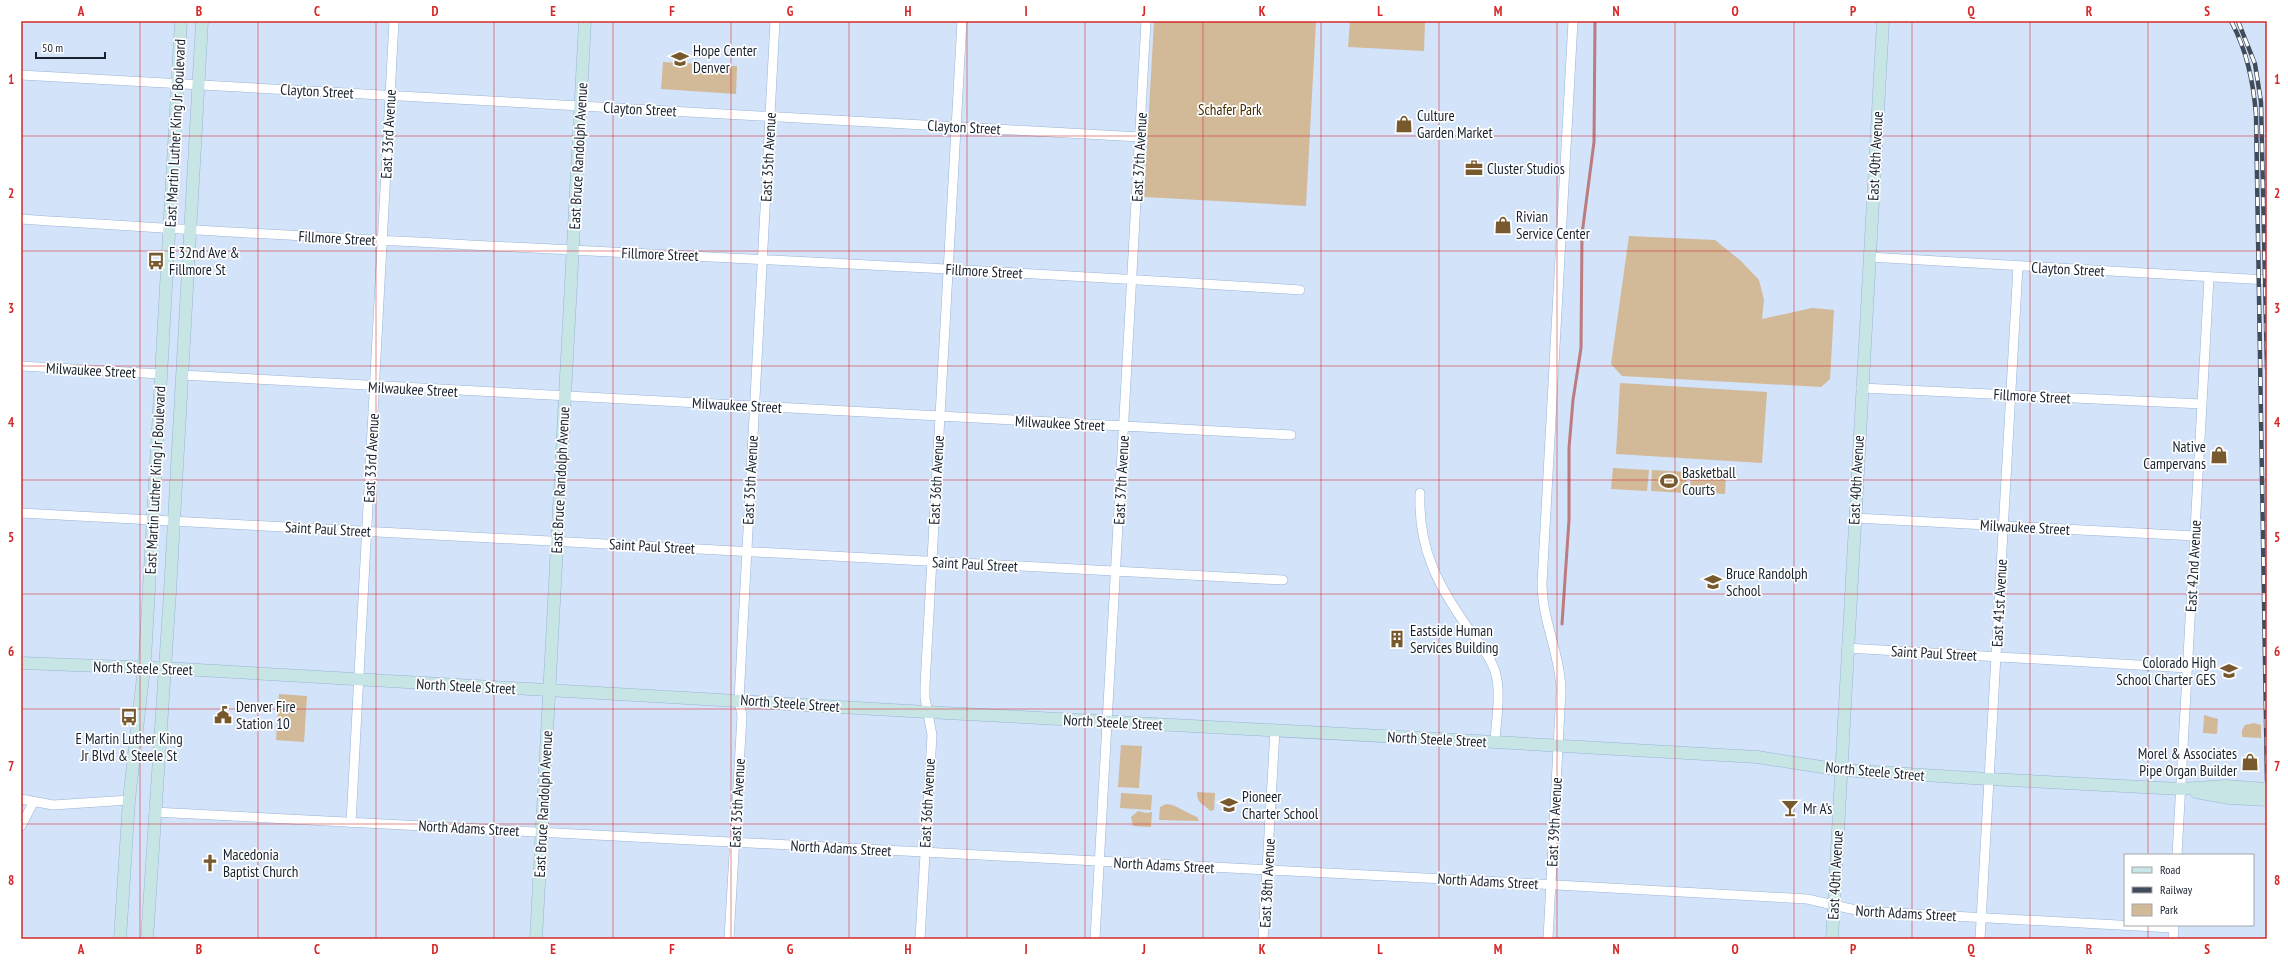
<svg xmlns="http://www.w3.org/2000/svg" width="2288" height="960" font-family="'PT Sans Narrow',sans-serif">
<rect width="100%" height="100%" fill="#d3e3f9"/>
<!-- green -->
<path fill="#d2b998" d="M1154 21H1316L1306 206 1144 197Z
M1350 21H1425L1424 51 1348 47Z
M663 62 737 66 736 94 661 89Z
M1629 236 1715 240 1741 261 1759 280 1764 300 1762 319 1812 308 1834 310 1830 379 1821 387 1622 376 1611 364Z
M1620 383 1767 392 1762 463 1616 454Z
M1613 468 1649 470 1647 491 1611 489Z
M1652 470 1687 472 1686 493 1651 491Z
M1691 472 1726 474 1725 494 1690 492Z
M279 694 307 696 304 742 276 740Z
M2204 715 2218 719 2217 734 2203 733Z
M2254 723 2261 725V738L2242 737V730L2245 725Z
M1121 745 1142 746 1139 788 1118 787Z
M1197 792 1215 793 1214 810 1210 811C1204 803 1197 805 1197 792Z
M1121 793 1152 795 1151 810 1120 808Z
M1166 804C1175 804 1188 814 1197 817L1199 821 1159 820 1160 807Z
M1138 811 1146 813 1152 812 1151 827 1133 826 1131 817Z"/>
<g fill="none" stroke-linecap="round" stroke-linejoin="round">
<!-- stream -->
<path stroke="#bb7b7f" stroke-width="3" d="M1562 624 1569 520V448L1573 400 1581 348 1582 234 1594 142 1595 21"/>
<!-- street casing -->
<g stroke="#99b4d6" stroke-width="10">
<path id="street" d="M21 75 1140 137
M21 219C447 248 874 261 1300 290
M1869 257 2267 280
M21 366 161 374
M182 375 1291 435
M1861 388 2202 404
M1420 493C1418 548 1437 584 1468 628 1478 642 1492 658 1496 675 1501 695 1496 721 1495 742
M21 513 1283 580
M1855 518 2195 536
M1847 648 2188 668
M21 799 53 805 129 800
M154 812 1539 884 1807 899 1860 911 2173 928
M351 823 394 21
M21 826 33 803
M2177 855 2209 277
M729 939 742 716 739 700 775 21
M920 939 932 735 925 698V685L962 21
M1095 939 1146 21
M1263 939 1275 730
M1548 939 1561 690C1560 653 1542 621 1542 583L1573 21
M1980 939 2018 266
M2173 939 2174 925"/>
</g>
<!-- secondary casing -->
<g stroke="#99b4d6" stroke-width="13">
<path id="secondary" d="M21 663 181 669 927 712 1495 742 1757 757 1841 770 1989 779 2181 789 2226 786 2267 789
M2196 792 2229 798 2267 800
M120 939 129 800 145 659 181 21
M147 939 170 592 202 21
M536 939 585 21
M1832 939 1883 21"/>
</g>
<!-- street -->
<use href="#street" stroke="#fff" stroke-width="9"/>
<!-- secondary -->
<use href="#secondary" stroke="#c8e5e5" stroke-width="12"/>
<!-- rail casing -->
<g stroke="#404c5b" stroke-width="4.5">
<path id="rail" d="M2231 21C2247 51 2253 81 2256 114L2267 780
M2238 21 2255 64 2261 102 2267 368"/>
</g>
<!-- rail -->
<use href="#rail" stroke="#fff" stroke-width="3" stroke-dasharray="9" stroke-linecap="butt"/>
</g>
<!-- grid -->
<path fill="none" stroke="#d62828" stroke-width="1" stroke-opacity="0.55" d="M140 21V939M258 21V939M376 21V939M494 21V939M613 21V939M731 21V939M849 21V939M967 21V939M1085 21V939M1203 21V939M1321 21V939M1439 21V939M1557 21V939M1675 21V939M1794 21V939M1912 21V939M2030 21V939M2148 21V855M21 136H2267M21 251H2267M21 366H2267M21 480H2267M21 594H2267M21 709H2267M21 824H2267M2148 925V939"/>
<!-- icons -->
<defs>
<g id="school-bare" transform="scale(1.38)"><path d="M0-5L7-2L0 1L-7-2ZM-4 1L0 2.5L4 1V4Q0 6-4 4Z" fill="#77592d" stroke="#fff" stroke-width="2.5" paint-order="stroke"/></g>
<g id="shop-bare" transform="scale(1.38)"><path d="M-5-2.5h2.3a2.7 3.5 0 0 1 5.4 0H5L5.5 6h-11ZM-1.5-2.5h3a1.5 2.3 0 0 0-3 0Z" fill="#77592d" stroke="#fff" stroke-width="2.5" paint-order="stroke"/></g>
<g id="office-bare" transform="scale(1.38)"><path d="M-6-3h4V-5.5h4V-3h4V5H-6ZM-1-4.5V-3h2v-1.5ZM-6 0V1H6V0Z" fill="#77592d" stroke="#fff" stroke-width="2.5" paint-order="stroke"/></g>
<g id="bus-bare" transform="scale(1.38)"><path d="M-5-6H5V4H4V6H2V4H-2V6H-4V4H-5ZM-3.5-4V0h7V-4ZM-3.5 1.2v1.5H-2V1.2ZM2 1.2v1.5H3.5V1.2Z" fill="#77592d" stroke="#fff" stroke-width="2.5" paint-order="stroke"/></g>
<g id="stadium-bare" transform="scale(1.38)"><path d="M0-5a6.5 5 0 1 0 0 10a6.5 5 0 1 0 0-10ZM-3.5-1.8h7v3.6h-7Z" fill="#77592d" stroke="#fff" stroke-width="2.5" paint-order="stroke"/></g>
<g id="building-bare" transform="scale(1.38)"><path d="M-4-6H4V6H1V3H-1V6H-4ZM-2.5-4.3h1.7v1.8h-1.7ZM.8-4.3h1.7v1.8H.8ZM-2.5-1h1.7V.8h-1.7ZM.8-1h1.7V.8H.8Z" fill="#77592d" stroke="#fff" stroke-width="2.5" paint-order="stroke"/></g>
<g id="civic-bare" transform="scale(1.38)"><path d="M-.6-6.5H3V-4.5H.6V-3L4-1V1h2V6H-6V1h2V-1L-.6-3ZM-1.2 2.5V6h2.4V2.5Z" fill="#77592d" stroke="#fff" stroke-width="2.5" paint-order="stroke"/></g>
<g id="bar-bare" transform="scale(1.38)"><path d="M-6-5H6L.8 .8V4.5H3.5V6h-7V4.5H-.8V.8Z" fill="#77592d" stroke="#fff" stroke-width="2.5" paint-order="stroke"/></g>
<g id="church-bare" transform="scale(1.38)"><path d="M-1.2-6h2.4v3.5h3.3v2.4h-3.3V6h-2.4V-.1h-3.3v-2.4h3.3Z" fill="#77592d" stroke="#fff" stroke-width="2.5" paint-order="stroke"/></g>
</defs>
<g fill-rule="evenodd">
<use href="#school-bare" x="680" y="59"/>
<use href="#shop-bare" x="1404" y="124"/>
<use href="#office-bare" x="1474" y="168"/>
<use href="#shop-bare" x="1503" y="225"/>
<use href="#bus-bare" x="156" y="261"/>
<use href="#shop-bare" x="2219" y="455"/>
<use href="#stadium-bare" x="1669" y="481"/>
<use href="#school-bare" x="1713" y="582"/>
<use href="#building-bare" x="1397" y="639"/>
<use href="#school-bare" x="2229" y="671"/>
<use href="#civic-bare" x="223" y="715"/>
<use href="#bus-bare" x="129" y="717"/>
<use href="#shop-bare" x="2250" y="762"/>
<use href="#school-bare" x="1229" y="805"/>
<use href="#bar-bare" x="1790" y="808"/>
<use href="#church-bare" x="210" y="863"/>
</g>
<g text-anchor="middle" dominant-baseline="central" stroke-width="3.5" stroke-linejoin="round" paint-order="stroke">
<!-- poi labels -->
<g font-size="15" fill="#18222f" stroke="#fff" text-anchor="start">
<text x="693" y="50">Hope Center<tspan x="693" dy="17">Denver</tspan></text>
<text x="1417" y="115">Culture<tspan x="1417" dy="17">Garden Market</tspan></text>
<text x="1487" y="168">Cluster Studios</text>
<text x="1516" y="216">Rivian<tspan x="1516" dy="17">Service Center</tspan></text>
<text x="169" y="252">E 32nd Ave &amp;<tspan x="169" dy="17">Fillmore St</tspan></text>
<text x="2206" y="446" text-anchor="end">Native<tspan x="2206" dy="17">Campervans</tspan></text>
<text x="1682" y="472">Basketball<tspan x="1682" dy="17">Courts</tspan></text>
<text x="1726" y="573">Bruce Randolph<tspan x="1726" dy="17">School</tspan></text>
<text x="1410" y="630">Eastside Human<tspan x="1410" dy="17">Services Building</tspan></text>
<text x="2216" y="662" text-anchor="end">Colorado High<tspan x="2216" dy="17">School Charter GES</tspan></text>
<text x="236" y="706">Denver Fire<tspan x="236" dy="17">Station 10</tspan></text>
<text x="129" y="738" text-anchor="middle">E Martin Luther King<tspan x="129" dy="17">Jr Blvd &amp; Steele St</tspan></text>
<text x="2237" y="753" text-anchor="end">Morel &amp; Associates<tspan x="2237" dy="17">Pipe Organ Builder</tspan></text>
<text x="1242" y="796">Pioneer<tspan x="1242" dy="17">Charter School</tspan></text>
<text x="1803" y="808">Mr A's</text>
<text x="223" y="854">Macedonia<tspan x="223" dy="17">Baptist Church</tspan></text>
</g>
<!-- street labels -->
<g font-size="15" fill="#18222f" stroke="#fff">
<text transform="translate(317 91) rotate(3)">Clayton Street</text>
<text transform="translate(640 109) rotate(3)">Clayton Street</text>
<text transform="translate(964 127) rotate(3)">Clayton Street</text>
<text transform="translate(175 133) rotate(-87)">East Martin Luther King Jr Boulevard</text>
<text transform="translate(388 134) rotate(-87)">East 33rd Avenue</text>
<text transform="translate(578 156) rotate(-87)">East Bruce Randolph Avenue</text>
<text transform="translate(1875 156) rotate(-87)">East 40th Avenue</text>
<text transform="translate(768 157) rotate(-87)">East 35th Avenue</text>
<text transform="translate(1139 157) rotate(-87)">East 37th Avenue</text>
<text transform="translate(337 238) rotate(3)">Fillmore Street</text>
<text transform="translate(660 254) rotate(2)">Fillmore Street</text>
<text transform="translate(2068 269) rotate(3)">Clayton Street</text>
<text transform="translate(984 271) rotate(3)">Fillmore Street</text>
<text transform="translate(91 370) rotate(3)">Milwaukee Street</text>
<text transform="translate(413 389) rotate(3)">Milwaukee Street</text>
<text transform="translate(2032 396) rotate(3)">Fillmore Street</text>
<text transform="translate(737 405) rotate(3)">Milwaukee Street</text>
<text transform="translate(1060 423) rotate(3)">Milwaukee Street</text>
<text transform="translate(371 458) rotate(-87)">East 33rd Avenue</text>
<text transform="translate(155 480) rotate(-87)">East Martin Luther King Jr Boulevard</text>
<text transform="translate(560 480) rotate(-87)">East Bruce Randolph Avenue</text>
<text transform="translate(750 480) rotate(-87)">East 35th Avenue</text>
<text transform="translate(936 480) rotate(-87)">East 36th Avenue</text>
<text transform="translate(1121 480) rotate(-87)">East 37th Avenue</text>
<text transform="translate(1856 480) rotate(-87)">East 40th Avenue</text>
<text transform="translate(2025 527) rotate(3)">Milwaukee Street</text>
<text transform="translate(328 529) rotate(3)">Saint Paul Street</text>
<text transform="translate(652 546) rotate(3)">Saint Paul Street</text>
<text transform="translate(975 564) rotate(3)">Saint Paul Street</text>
<text transform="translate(2193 566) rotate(-87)">East 42nd Avenue</text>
<text transform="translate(1999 603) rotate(-87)">East 41st Avenue</text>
<text transform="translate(1934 653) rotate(3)">Saint Paul Street</text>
<text transform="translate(143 668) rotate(2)">North Steele Street</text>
<text transform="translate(466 686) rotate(3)">North Steele Street</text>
<text transform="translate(790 703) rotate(4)">North Steele Street</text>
<text transform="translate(1113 722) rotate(3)">North Steele Street</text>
<text transform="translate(1437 739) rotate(3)">North Steele Street</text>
<text transform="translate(1875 771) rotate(5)">North Steele Street</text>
<text transform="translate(737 803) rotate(-87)">East 35th Avenue</text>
<text transform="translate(927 803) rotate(-87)">East 36th Avenue</text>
<text transform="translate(543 804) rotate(-87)">East Bruce Randolph Avenue</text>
<text transform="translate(1554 822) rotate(-87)">East 39th Avenue</text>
<text transform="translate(469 828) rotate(3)">North Adams Street</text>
<text transform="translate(841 848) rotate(3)">North Adams Street</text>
<text transform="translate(1164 865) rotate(3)">North Adams Street</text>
<text transform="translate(1835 875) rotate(-87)">East 40th Avenue</text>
<text transform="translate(1488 881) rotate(3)">North Adams Street</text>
<text transform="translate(1267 883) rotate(-87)">East 38th Avenue</text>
<text transform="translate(1906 913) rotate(3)">North Adams Street</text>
</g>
<!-- park labels -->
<g font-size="15" fill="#452c00" stroke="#fff">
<text x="1230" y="109">Schafer Park</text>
</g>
</g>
<!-- border -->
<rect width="2288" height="960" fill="none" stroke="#ffffff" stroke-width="44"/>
<!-- legend -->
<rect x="2124" y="854" width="130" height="72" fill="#ffffff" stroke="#a3a7ac"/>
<rect x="2132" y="867" width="20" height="6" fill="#c8e5e5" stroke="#a3a7ac"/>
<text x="2160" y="874" font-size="12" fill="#18222f">Road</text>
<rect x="2132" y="887" width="20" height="6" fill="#404c5b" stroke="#a3a7ac"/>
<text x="2160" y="894" font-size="12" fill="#18222f">Railway</text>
<rect x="2132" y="904" width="20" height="12" fill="#d2b998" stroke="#a3a7ac"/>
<text x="2160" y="914" font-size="12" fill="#18222f">Park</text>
<!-- scale -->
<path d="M36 52v6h69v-6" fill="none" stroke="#18222f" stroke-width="2"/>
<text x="42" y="52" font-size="12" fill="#18222f" stroke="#ffffff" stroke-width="3" paint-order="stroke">50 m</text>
<rect x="22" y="22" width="2244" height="916" fill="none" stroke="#d62828" stroke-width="1.5"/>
<g font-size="13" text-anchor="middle" font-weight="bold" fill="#d62828">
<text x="81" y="16">A</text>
<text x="199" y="16">B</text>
<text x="317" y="16">C</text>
<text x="435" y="16">D</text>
<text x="553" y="16">E</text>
<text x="672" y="16">F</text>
<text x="790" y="16">G</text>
<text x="908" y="16">H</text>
<text x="1026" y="16">I</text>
<text x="1144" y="16">J</text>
<text x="1262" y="16">K</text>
<text x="1380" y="16">L</text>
<text x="1498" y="16">M</text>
<text x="1616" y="16">N</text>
<text x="1735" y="16">O</text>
<text x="1853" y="16">P</text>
<text x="1971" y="16">Q</text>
<text x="2089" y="16">R</text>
<text x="2207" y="16">S</text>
<text x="11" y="84">1</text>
<text x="2277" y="84">1</text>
<text x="11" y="198">2</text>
<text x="2277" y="198">2</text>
<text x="11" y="313">3</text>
<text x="2277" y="313">3</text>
<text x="11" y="427">4</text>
<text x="2277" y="427">4</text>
<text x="11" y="542">5</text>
<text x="2277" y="542">5</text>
<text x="11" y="656">6</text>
<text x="2277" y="656">6</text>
<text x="11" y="771">7</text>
<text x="2277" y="771">7</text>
<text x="11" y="885">8</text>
<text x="2277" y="885">8</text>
<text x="81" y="954">A</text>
<text x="199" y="954">B</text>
<text x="317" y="954">C</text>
<text x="435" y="954">D</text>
<text x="553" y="954">E</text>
<text x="672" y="954">F</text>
<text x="790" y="954">G</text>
<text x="908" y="954">H</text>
<text x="1026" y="954">I</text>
<text x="1144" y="954">J</text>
<text x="1262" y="954">K</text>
<text x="1380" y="954">L</text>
<text x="1498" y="954">M</text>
<text x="1616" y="954">N</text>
<text x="1735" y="954">O</text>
<text x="1853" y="954">P</text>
<text x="1971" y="954">Q</text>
<text x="2089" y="954">R</text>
<text x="2207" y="954">S</text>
</g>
</svg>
